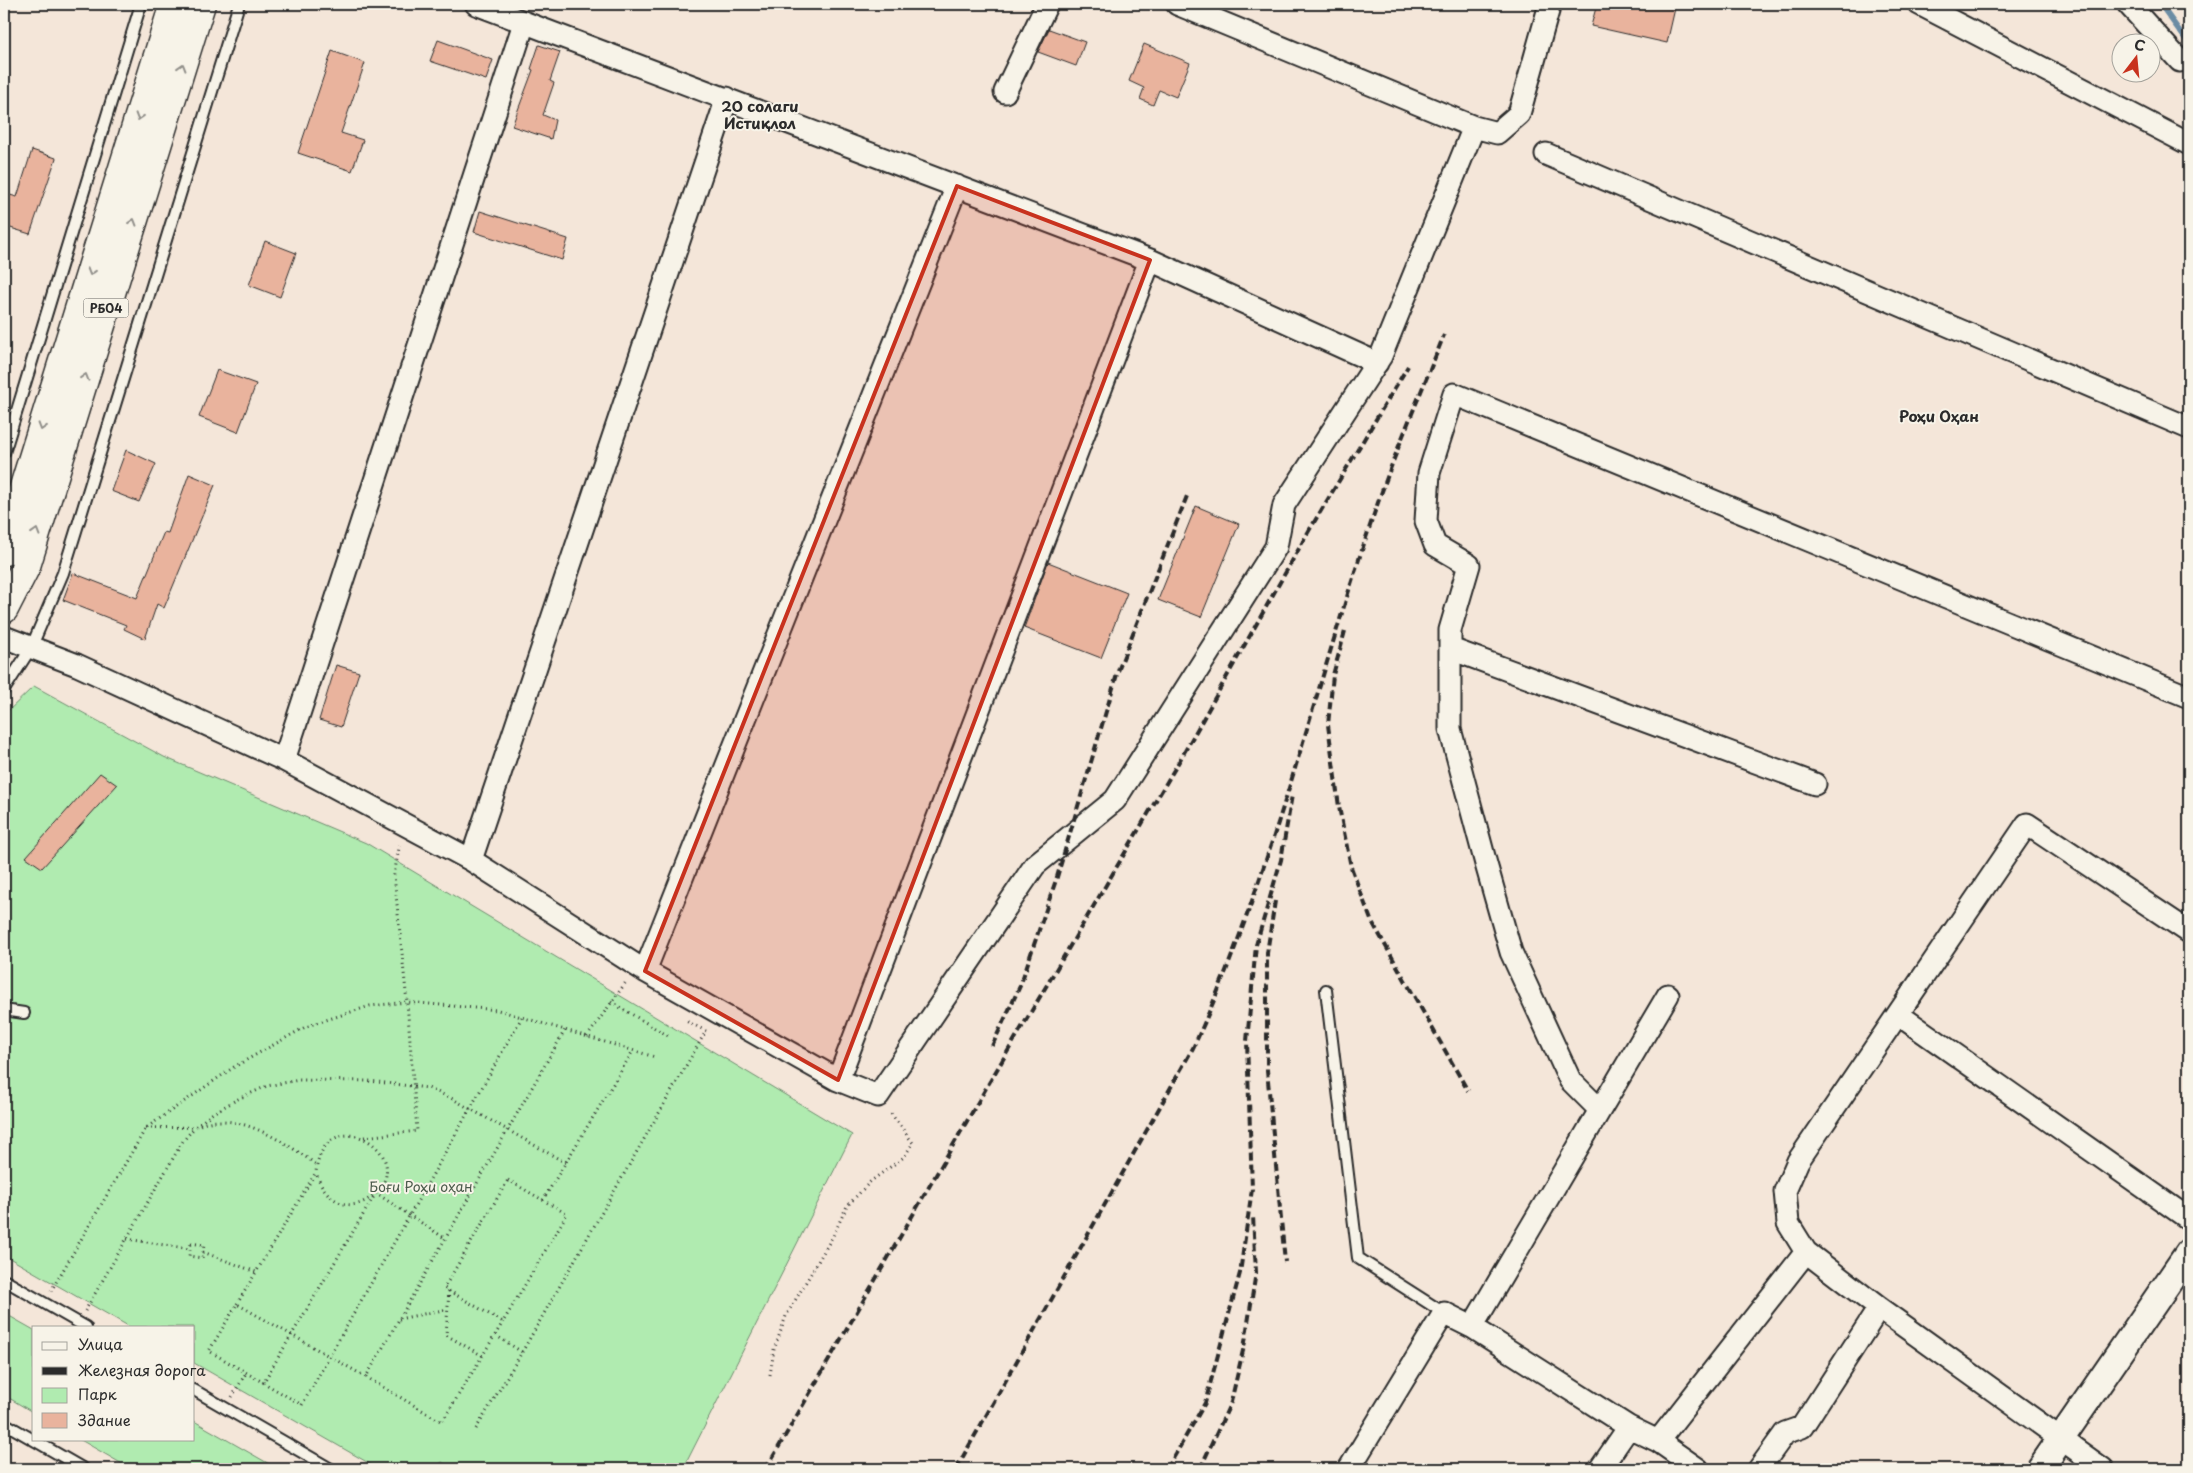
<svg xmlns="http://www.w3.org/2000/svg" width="2193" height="1473" font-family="'Playpen Sans',sans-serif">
<rect width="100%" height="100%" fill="#f4e6d9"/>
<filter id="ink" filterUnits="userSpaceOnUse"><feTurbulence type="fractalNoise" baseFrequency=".02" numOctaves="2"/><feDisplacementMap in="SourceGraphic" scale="10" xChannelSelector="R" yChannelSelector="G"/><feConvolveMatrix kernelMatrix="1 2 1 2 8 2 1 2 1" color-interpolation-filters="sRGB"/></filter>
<g filter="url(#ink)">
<!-- green -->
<path fill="#b0ebb0" stroke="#6e8b6e" d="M34 686 164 757 366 843 852 1135 683 1469H453L442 1462 432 1469H379L194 1363V1327H130L4 1255V715Z
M4 1313 34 1330V1413L4 1395Z
M194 1421 278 1469H131L79 1439H194Z"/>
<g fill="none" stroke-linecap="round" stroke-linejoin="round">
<!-- stream -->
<path stroke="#6c8ca4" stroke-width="5.5" d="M2160 4 2189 44"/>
</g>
<!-- building -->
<path fill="#e9b39d" stroke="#2b2b2b" d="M1597 4H1676L1667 43 1591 26Z
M1049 29 1085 42 1076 66 1038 52Z
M438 40 493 60 486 80 430 61Z
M1144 44 1190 63 1176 97 1159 90 1153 105 1140 99 1144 88 1129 81Z
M539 45 560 52 550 81 554 83 543 115 555 120 551 139 512 126 533 70 531 69Z
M332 51 365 63 341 133 363 140 352 171 298 153Z
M32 150 56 158 30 234 4 226V215L10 195 17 197Z
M480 211 568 239 562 260 474 232Z
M265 241 296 253 280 297 249 285Z
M217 370 256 384 238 432 199 417Z
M126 450 156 464 139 502 111 491Z
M189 474 215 485 164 608 157 604 145 639 124 629 126 625 63 600 73 573 137 598 164 532 168 533Z
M1196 506 1239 524 1201 617 1158 600Z
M1048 562 1127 593 1101 658 1024 628Z
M336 665 359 672 341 727 319 720Z
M100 773 117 785 42 868 26 857Z"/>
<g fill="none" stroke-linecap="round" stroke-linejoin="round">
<!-- service casing -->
<g stroke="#2b2b2b" stroke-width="14">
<path id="service" d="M4 453 141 4
M4 690 31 648 63 573 239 4
M1326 990 1358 1258 1444 1313
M4 1010 24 1013
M4 1280 86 1327
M194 1390 331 1469
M4 1423 84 1469"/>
</g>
<!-- minor casing -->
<g stroke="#2b2b2b" stroke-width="25">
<path id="minor" d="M476 4 1150 260 1377 363
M1177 4 1474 127 1497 133 1519 114 1550 4
M1919 4 2189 144
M2128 4 2180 61
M1005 92 1047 4
M1546 154 2189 428
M4 637 77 665 284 760 471 860 645 971 838 1080 878 1096 1035 865 1115 800 1276 547 1284 505 1381 356 1474 127
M1451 649 1815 784
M284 760 524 23
M471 860 727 98
M645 971 957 186
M1899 1015 2189 1219
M838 1080 1150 260
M1600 1110 1668 995
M1806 1252 1879 1308 2103 1469
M1472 1327 1600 1110 1570 1080 1511 952 1486 864 1450 729V630L1469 565 1435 545 1426 521 1429 473 1454 394 2189 697
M1658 1441 1806 1252 1788 1223 1785 1191 1798 1161 2027 824 2189 932
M1349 1469 1444 1313 1472 1327 1629 1427 1658 1441 1698 1469
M1600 1469 1629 1427
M1759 1469 1785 1433 1802 1427 1879 1308"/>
</g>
<!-- tertiary casing -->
<g stroke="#2b2b2b" stroke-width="30">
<path id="tertiary" d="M2040 1469 2189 1252"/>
</g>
<!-- primary casing -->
<g stroke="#2b2b2b" stroke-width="31">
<path id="primary" d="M4 551 174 4
M4 609 26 566 201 4"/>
</g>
<!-- path -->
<path stroke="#2b2b2b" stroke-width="3" stroke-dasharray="1 4" stroke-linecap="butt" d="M611 1002 670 1037
M522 1017C449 1146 375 1276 302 1405L209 1351 237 1304 366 1377 565 1030
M587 1037 626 982
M200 1125C236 1109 288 1144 317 1165
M146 1128 195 1127 213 1113 238 1099 267 1086 299 1080 369 1081 428 1088 451 1098 566 1163
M364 1137 417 1131 407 1002 394 875 400 843
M508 1180 567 1214 503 1322 444 1288Z
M543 1200 633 1051
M127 1239 190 1249
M191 1243 204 1245 202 1258 189 1256Z
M203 1252 256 1272
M51 1291 146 1128 234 1067 307 1026 370 1006 407 1002 498 1010 655 1057
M449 1291 446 1335 483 1356
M237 1304 316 1172C325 1095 424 1156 371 1197 347 1216 323 1197 316 1172
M85 1311 183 1141 194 1128
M399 1319 448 1309
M522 1352 706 1031 686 1021
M770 1375 774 1350 786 1316 833 1236 847 1206 871 1181 904 1157 913 1143 889 1111
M366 1377 442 1422 503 1322
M263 1383 376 1193 446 1239
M232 1397 246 1373
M476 1429 522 1352 495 1335"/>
<!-- service -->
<use href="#service" stroke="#f7f3e8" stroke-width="10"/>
<!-- minor -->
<use href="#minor" stroke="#f7f3e8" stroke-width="21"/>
<!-- tertiary -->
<use href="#tertiary" stroke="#f7f3e8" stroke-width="26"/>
<!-- primary -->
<use href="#primary" stroke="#f7f3e8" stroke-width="28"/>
<!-- rail -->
<path stroke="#2b2b2b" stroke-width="4" stroke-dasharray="8 4" stroke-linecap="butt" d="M1345 631 1333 675 1328 725 1339 807 1351 867 1371 920 1468 1091
M1275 901 1267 953V1070L1285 1262
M992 1046 1020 986 1057 877 1118 671 1187 496
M766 1469 989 1083 1181 758 1310 529 1408 366
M956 1469 1193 1048C1275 871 1316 678 1381 494 1400 440 1423 388 1444 335
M1167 1469 1205 1403 1240 1273 1252 1189 1247 1041 1256 945 1281 860 1292 795
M1200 1469 1231 1402 1245 1342 1256 1272 1253 1216"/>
</g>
<!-- one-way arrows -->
<defs><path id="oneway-chevron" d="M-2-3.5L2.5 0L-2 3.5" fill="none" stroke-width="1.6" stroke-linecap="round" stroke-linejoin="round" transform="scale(1.25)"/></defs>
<g stroke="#918f8a">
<use href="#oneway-chevron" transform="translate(182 67) rotate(-73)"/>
<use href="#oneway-chevron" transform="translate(139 117) rotate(107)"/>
<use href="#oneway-chevron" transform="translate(133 222) rotate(-73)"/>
<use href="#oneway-chevron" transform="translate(91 272) rotate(107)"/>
<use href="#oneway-chevron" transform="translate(85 377) rotate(-73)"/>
<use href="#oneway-chevron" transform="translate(42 427) rotate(107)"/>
<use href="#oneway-chevron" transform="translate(36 532) rotate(-73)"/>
</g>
</g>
<!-- marked area -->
<path fill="#c8321e" fill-opacity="0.2" stroke="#c8321e" stroke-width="4" stroke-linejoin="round" d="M957 186 1150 260 838 1080 645 971Z"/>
<g text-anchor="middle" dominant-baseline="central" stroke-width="4" stroke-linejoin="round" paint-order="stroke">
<!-- shield labels -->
<rect fill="#f7f3e8" stroke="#686764" stroke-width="1" x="83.5" y="298.5" width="45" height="19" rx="4"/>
<g font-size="12" font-weight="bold" fill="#2b2b2b">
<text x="106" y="308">РБ04</text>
</g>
<!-- park labels -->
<g font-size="14" fill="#4c5b4c" stroke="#f7f3e8">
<text x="421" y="1186">Боғи Роҳи оҳан</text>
</g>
<!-- neighbourhood labels -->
<g font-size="15" font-weight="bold" fill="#2b2b2b" stroke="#f7f3e8">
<text x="760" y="105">20 солаги<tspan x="760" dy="17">Истиқлол</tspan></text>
<text x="1939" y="415">Роҳи Оҳан</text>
</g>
</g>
<!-- margin -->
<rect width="2193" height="1473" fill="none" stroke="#f7f3e8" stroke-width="20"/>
<rect x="10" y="10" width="2173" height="1453" fill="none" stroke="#2b2b2b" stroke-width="2" filter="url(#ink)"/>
<!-- legend -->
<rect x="32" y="1326" width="162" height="115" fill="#f7f3e8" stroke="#a5a39c"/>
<rect x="42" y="1342" width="25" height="8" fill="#f7f3e8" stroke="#a5a39c"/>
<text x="78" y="1350" font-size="15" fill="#2b2b2b">Улица</text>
<rect x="42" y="1367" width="25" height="8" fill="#2b2b2b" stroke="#a5a39c"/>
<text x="78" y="1376" font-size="15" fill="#2b2b2b">Железная дорога</text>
<rect x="42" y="1388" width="25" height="15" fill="#b0ebb0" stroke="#a5a39c"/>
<text x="78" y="1400" font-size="15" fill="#2b2b2b">Парк</text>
<rect x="42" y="1413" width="25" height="15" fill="#e9b39d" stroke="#a5a39c"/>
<text x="78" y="1426" font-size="15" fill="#2b2b2b">Здание</text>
<!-- north arrow -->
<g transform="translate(2136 58) rotate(16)"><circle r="24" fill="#f7f3e8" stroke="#a5a39c"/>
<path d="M0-4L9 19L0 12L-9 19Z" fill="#c8321e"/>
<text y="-8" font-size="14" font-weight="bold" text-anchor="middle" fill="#2b2b2b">С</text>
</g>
</svg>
